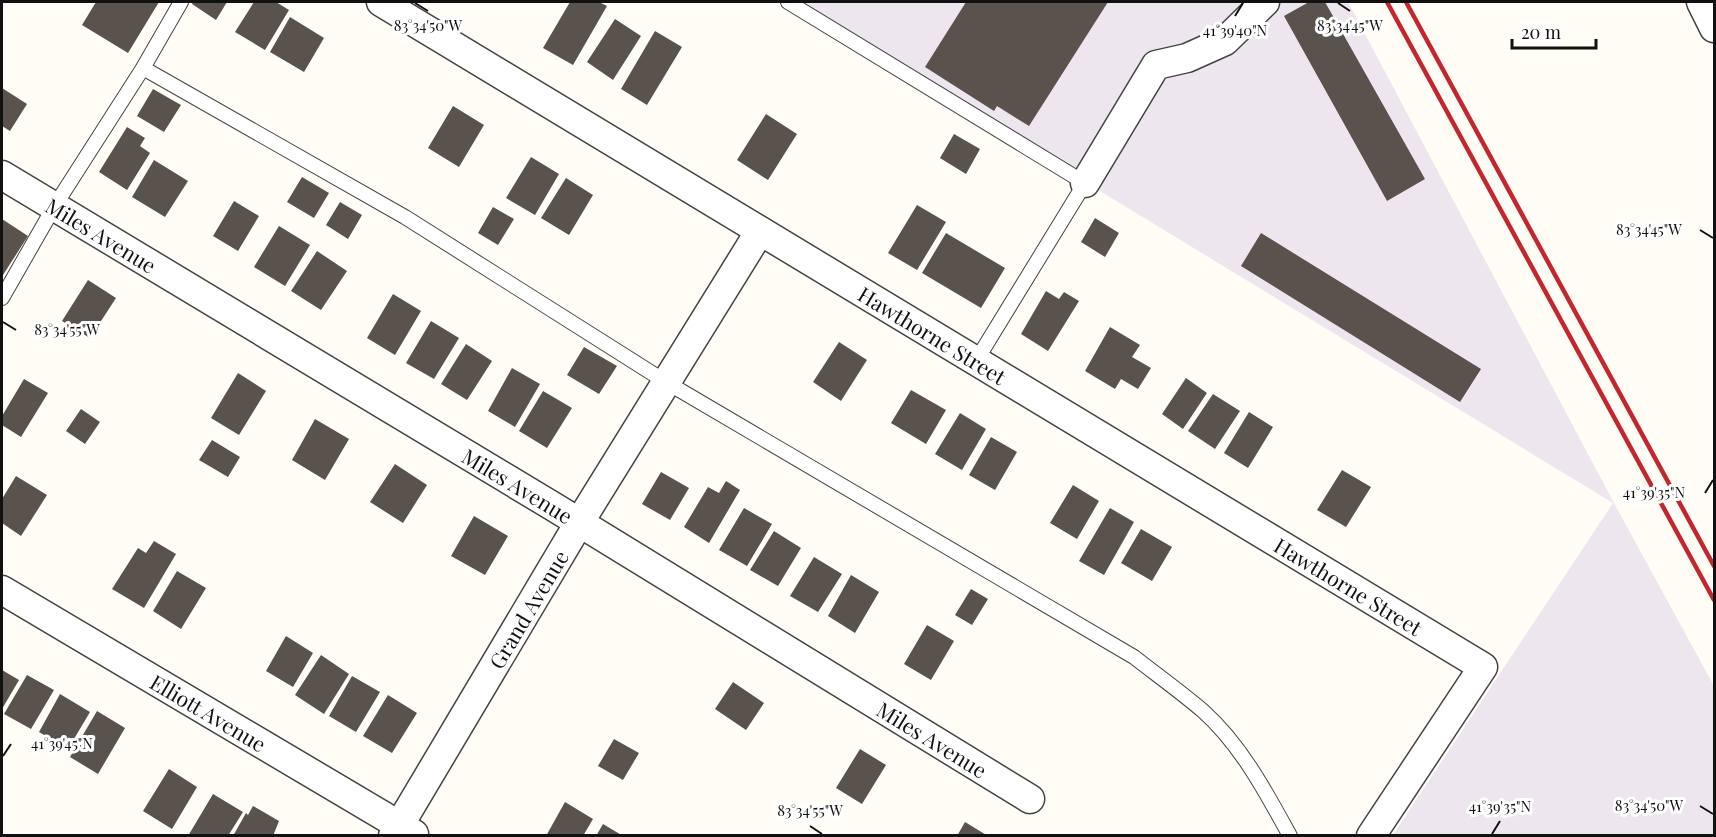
<svg xmlns="http://www.w3.org/2000/svg" width="1716" height="837" font-family="'Playfair Display',serif">
<rect width="100%" height="100%" fill="#fffdf5"/>
<!-- industrial -->
<path fill="#eee6ef" d="M789 2H1348L1614 503 1714 686V835H1393L1613 503Z"/>
<!-- building -->
<path fill="#5a524d" d="M96 2H159L128 53 82 25Z
M193 2H227L216 20 192 4Z
M254 2H276L289 10 265 50 235 32Z
M570 2H599L607 6 573 65 543 48Z
M966 2H1108L1029 126 997 106 994 111 925 67Z
M1309 2H1325L1425 179 1387 201 1284 16Z
M290 17 324 38 304 72 270 52Z
M615 19 641 36 613 80 587 62Z
M655 31 682 47 647 105 621 89Z
M2 88 27 104 10 131 2 126Z
M153 89 181 105 164 132 137 116Z
M453 106 484 125 459 167 428 148Z
M766 114 797 134 768 180 737 160Z
M127 127 145 138 140 146 150 153 127 190 99 172Z
M954 134 980 149 966 174 940 158Z
M531 157 559 174 535 215 506 198Z
M154 160 188 181 165 217 132 197Z
M302 177 329 193 314 218 287 202Z
M566 178 593 195 569 235 541 218Z
M234 201 259 216 238 251 213 236Z
M340 202 362 215 348 239 326 225Z
M917 205 946 222 917 270 888 253Z
M493 207 514 219 498 245 478 233Z
M1095 218 1119 233 1105 257 1081 242Z
M2 219 28 236 3 275 2 274Z
M279 226 310 245 285 286 254 267Z
M946 233 1005 268 981 308 922 273Z
M1261 233 1481 369 1460 402 1241 266Z
M317 251 347 271 321 310 291 291Z
M88 280 116 298 90 338 62 321Z
M1046 291 1059 299 1064 292 1079 301 1048 351 1021 334Z
M393 294 421 311 395 355 367 338Z
M431 321 459 338 434 379 406 363Z
M1110 327 1140 345 1132 357 1151 368 1138 389 1121 379 1115 389 1085 371Z
M839 342 867 360 841 401 813 382Z
M466 344 492 361 467 400 441 384Z
M584 347 617 366 599 394 567 375Z
M512 368 540 384 515 427 488 411Z
M238 373 266 391 239 435 211 418Z
M1186 378 1207 393 1183 429 1162 414Z
M24 379 48 393 21 437 2 425V416Z
M911 390 946 410 926 444 891 423Z
M543 391 572 408 547 448 519 431Z
M1213 394 1240 411 1215 449 1188 431Z
M81 409 100 422 85 444 66 431Z
M1249 412 1273 427 1248 468 1224 453Z
M960 413 986 429 962 470 935 454Z
M315 419 349 439 325 480 292 460Z
M991 437 1017 452 995 490 969 475Z
M212 440 240 457 228 477 199 460Z
M395 464 427 485 403 523 370 502Z
M1342 470 1371 487 1346 527 1317 510Z
M661 472 689 488 670 520 642 504Z
M16 476 47 495 21 536 2 523V499Z
M726 481 740 490 709 543 684 527 708 487 719 493Z
M1073 485 1099 501 1077 539 1050 523Z
M744 508 772 524 747 566 719 550Z
M1110 508 1134 522 1104 575 1079 561Z
M474 516 508 536 485 575 451 556Z
M1141 529 1172 547 1152 581 1121 563Z
M774 531 801 548 778 586 750 570Z
M154 541 176 554 144 608 112 589 138 548 146 553Z
M814 557 842 574 818 612 790 596Z
M177 571 206 588 181 629 153 611Z
M851 575 879 592 855 633 828 616Z
M971 589 988 599 972 625 955 615Z
M927 625 954 641 931 680 904 664Z
M286 636 313 653 293 687 266 671Z
M321 655 349 674 324 714 295 695Z
M2 670 19 680 2 709Z
M27 675 54 690 31 729 4 714Z
M352 676 380 692 356 732 329 716Z
M733 682 764 703 746 730 715 709Z
M60 694 90 712 68 749 39 732Z
M388 695 417 713 392 753 363 736Z
M97 711 125 728 98 774 70 757Z
M614 739 639 753 623 780 598 766Z
M860 749 886 765 862 804 836 788Z
M169 769 197 787 172 829 143 811Z
M213 794 243 812 228 836H188Z
M565 802 593 819 583 836H546Z
M253 806 279 821 273 836H233L246 813 248 815Z
M965 822 988 836H957Z
M603 824 623 836H596Z"/>
<g fill="none" stroke-linecap="round" stroke-linejoin="round">
<!-- lane casing -->
<g stroke="#444" stroke-width="16">
<path id="lane" d="M788 2 1085 183 976 361
M143 68 405 217 666 382 1134 657C1157 675 1181 692 1203 711 1241 745 1266 792 1290 836
M2 298 54 207 143 68 181 2"/>
</g>
<!-- street casing -->
<g stroke="#444" stroke-width="31">
<g id="street">
<path id="s1" d="M381 2 1483 667 1371 836"/>
<path d="M1701 2 1714 28"/>
<path id="s2" d="M2 175 554 507 1030 799"/>
<path d="M1085 183 1156 65 1187 58 1225 41 1265 2"/>
<path id="s3" d="M2 590 414 834"/>
<path id="s4" d="M393 836 579 523 760 231"/>
</g>
</g>
<!-- lane -->
<use href="#lane" stroke="#fff" stroke-width="14"/>
<!-- street -->
<use href="#street" stroke="#fff" stroke-width="28"/>
<!-- rail -->
<path stroke="#c4262e" stroke-width="4.5" d="M1387 2 1714 600
M1406 2 1714 566"/>
</g>
<!-- ticks -->
<path fill="none" stroke="#111" stroke-width="2" d="M415 3 428 11M1338 3 1350 11M1235 16 1243 3M1700 230 1713 238M3 322 16 330M1705 493 1713 480M3 756 11 744M1700 806 1713 814M810 826 822 834M1492 834 1500 821"/>
<g text-anchor="middle" dominant-baseline="central" stroke-width="6" stroke-linejoin="round" paint-order="stroke">
<!-- street labels -->
<g font-size="21" fill="#111" stroke="#fff">
<text stroke="none"><textPath href="#s2" startOffset="116">Miles Avenue</textPath></text>
<text stroke="none"><textPath href="#s1" startOffset="644">Hawthorne Street</textPath></text>
<text stroke="none"><textPath href="#s2" startOffset="602">Miles Avenue</textPath></text>
<text stroke="none"><textPath href="#s1" startOffset="1130">Hawthorne Street</textPath></text>
<text stroke="none"><textPath href="#s4" startOffset="264">Grand Avenue</textPath></text>
<text stroke="none"><textPath href="#s3" startOffset="240">Elliott Avenue</textPath></text>
<text stroke="none"><textPath href="#s2" startOffset="1088">Miles Avenue</textPath></text>
</g>
</g>
<g font-size="15" text-anchor="middle" fill="#111" stroke="#fff" stroke-width="6" stroke-linejoin="round" paint-order="stroke">
<text x="428" y="31">83°34'50"W</text>
<text x="1350" y="31">83°34'45"W</text>
<text x="1235" y="36">41°39'40"N</text>
<text x="1649" y="235">83°34'45"W</text>
<text x="67" y="335">83°34'55"W</text>
<text x="1654" y="498">41°39'35"N</text>
<text x="62" y="749">41°39'45"N</text>
<text x="1649" y="811">83°34'50"W</text>
<text x="1500" y="812">41°39'35"N</text>
<text x="810" y="816">83°34'55"W</text>
</g>
<!-- border -->
<rect width="1716" height="837" fill="none" stroke="#111111" stroke-width="6"/>
<!-- scale -->
<path d="M1512 39v9h84v-9" fill="none" stroke="#111111" stroke-width="3"/>
<text x="1521" y="39" font-size="18" fill="#111111" stroke="#ffffff" stroke-width="4.5" paint-order="stroke">20 m</text>
</svg>
